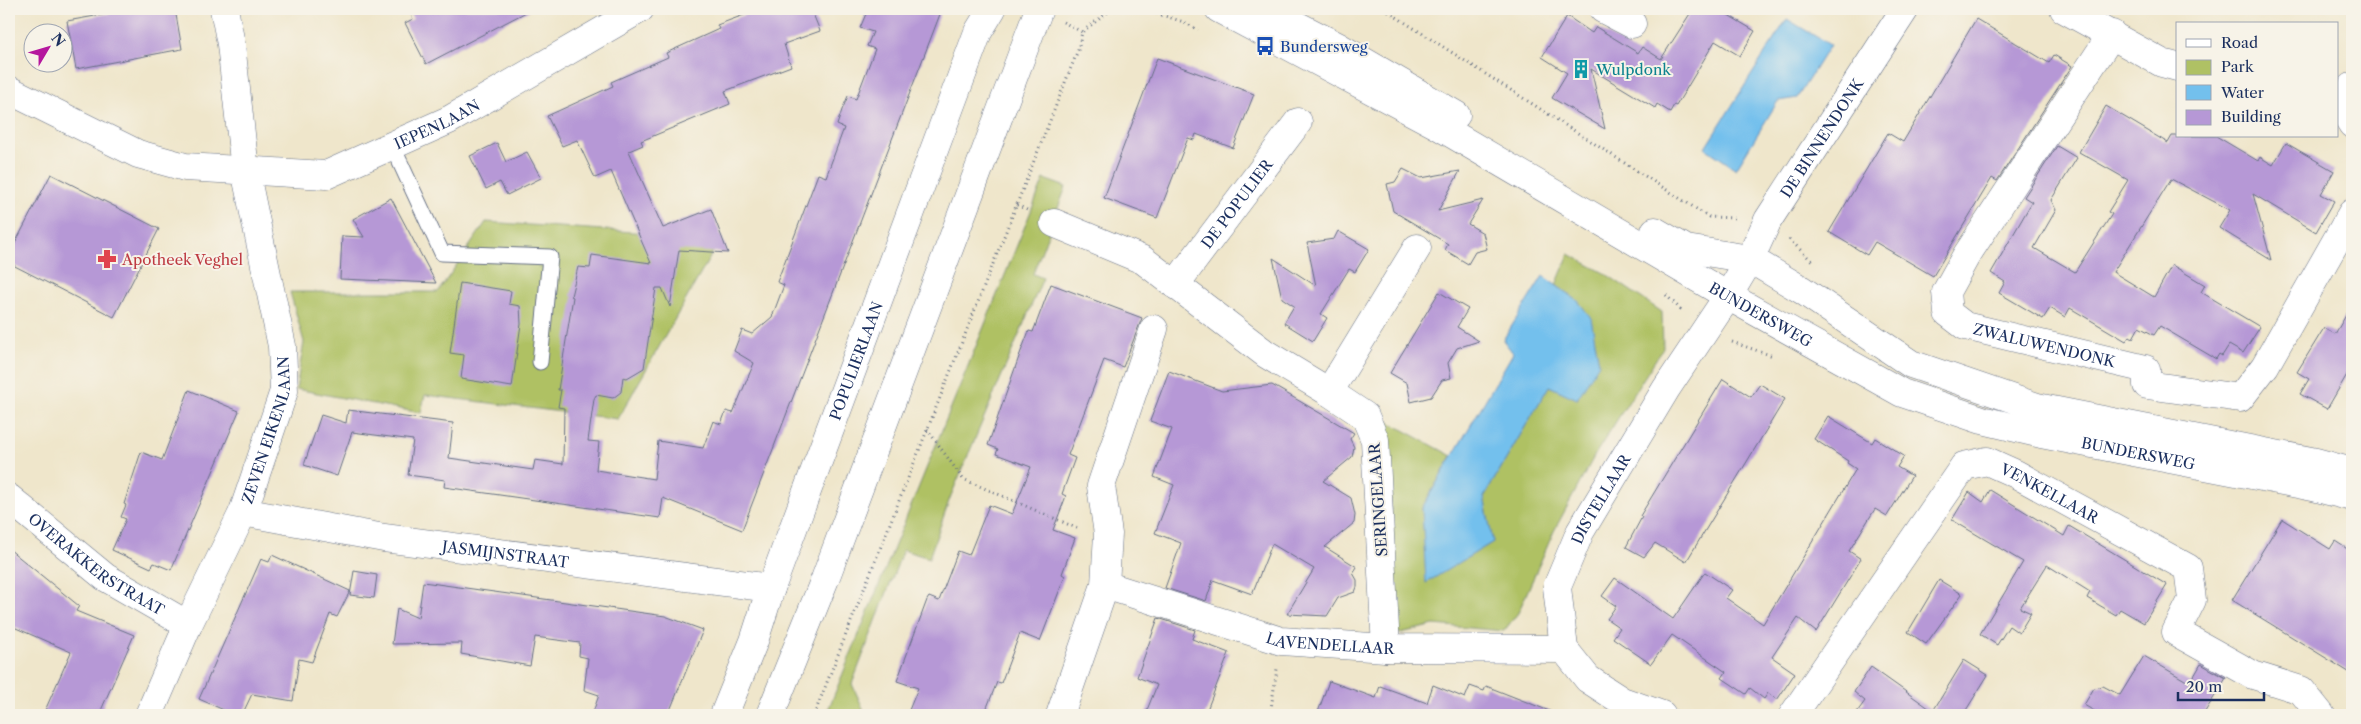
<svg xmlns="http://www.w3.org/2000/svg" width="2361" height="724" font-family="'Libre Caslon Text',serif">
<rect width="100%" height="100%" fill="#f7f3e8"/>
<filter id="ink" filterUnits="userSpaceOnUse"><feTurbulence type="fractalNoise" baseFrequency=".02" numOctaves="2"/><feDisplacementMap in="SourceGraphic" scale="10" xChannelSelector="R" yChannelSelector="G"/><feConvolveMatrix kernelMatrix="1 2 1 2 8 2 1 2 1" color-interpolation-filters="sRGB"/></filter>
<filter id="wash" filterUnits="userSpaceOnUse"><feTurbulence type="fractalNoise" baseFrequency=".0096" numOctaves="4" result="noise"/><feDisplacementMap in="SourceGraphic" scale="20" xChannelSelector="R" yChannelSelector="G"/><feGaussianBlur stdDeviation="1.12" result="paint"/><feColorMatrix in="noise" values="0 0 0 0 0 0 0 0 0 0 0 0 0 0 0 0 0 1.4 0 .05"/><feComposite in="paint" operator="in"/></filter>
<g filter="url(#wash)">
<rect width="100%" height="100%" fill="#efe6cb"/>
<!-- green -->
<path fill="#afc164" stroke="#657861" d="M1044 179 1066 187 1033 274 1043 278 950 498 929 558 903 550 852 684 866 715H826Z
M486 222 721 238 618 419 425 395 421 413 296 389 304 342 290 292H438Z
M1569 254 1606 274 1662 312 1663 348 1596 453 1554 531 1518 613 1504 631 1434 625 1397 634 1387 421 1452 456 1422 508 1427 582 1493 542 1484 497 1549 386 1578 399V301L1556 285Z"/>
<!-- water -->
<path fill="#73c0ed" stroke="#4778a6" d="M1787 19 1830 45 1797 98 1778 101 1736 169 1705 148Z
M1543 276 1578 301 1591 318 1599 364 1577 399 1549 386 1484 497 1493 542 1426 583 1422 508 1513 353 1503 340Z"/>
<g id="blocks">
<!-- building -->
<path fill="#b698d6" d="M135 9H175L182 49 76 69 67 21Z
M408 9H532L426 64 405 23 413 19Z
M760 9H811L820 31 784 44 791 66 725 91 730 104 641 141 643 145 629 151 663 228 711 209 728 253 679 250 670 307 662 288H656L644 368 627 378 623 377 621 392 613 398 596 395 594 399 588 441 599 442 596 470 654 479 658 441 703 448 713 421 721 424 726 411 733 413 754 363 734 351 742 330 752 334 772 317 784 285 777 282 818 174 826 177 844 128 837 125 842 110 848 96 856 99 875 49 867 46 873 32 860 28 868 9H942L742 530 663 498 660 518 444 487 445 480 408 475 413 440 352 432 337 476 304 465 321 415 346 423 348 410 453 423 449 458 533 470 535 460 563 464 564 408 558 407 561 390H558L573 297 571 296 578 267 590 268 592 255 651 263 611 171 595 178 577 140 562 146 547 116 613 86 611 82 668 57 666 53 719 29 717 25Z
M1693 9H1718L1755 31 1740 56 1715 41 1676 106 1674 105 1670 112 1657 104 1655 108 1591 69 1605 129 1552 98 1567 73 1542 57 1567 16 1592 33 1596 27 1638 53 1642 47 1661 59Z
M1976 19 2049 63 2054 55 2072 66 1997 181 1992 178 1933 276 1875 242 1867 255 1829 232 1888 133 1903 142Z
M1157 58 1254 94 1233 148 1196 134 1194 140 1188 138 1157 218 1104 198Z
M2106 106 2168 143 2172 136H2216L2258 161 2260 157 2273 165 2286 143 2334 171 2321 194 2334 201 2316 232 2253 194 2271 260 2219 228 2230 210 2171 179 2113 272 2154 297 2172 265 2205 285 2201 292 2260 327 2243 353 2229 345 2222 356 2219 354 2216 359 2160 326 2154 335 2139 327 2133 338 2130 336 2126 341 2070 308 2065 317 2050 308 2043 319 1999 293 2005 282 1991 273 2032 202 2024 197 2057 146 2077 158 2051 200 2056 210 2034 248 2075 272 2112 214 2108 212 2128 180 2079 152Z
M497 143 506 162 527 152 541 178 507 195 500 182 486 189 470 156Z
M1403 169 1421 178 1460 171 1438 211 1483 200 1468 224 1483 233 1487 249 1475 252 1468 264 1445 250 1448 244 1393 211 1387 184 1395 182Z
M51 174 159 229 114 317 9 263V255Z
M391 198 436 283 340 279 342 236 364 237 353 219Z
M1338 231 1369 249 1355 272 1349 269 1321 314 1327 318 1313 341 1284 323 1294 306 1282 298 1273 258 1316 286 1307 243 1334 239Z
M460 283 511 291 509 304 520 306 521 324 512 387 461 379 464 355 450 353Z
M1051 284 1142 318 1123 367 1104 360 1068 455 1075 458 1062 494 1066 496 1053 530 1075 538 1062 574 1065 576 1040 641 1020 633 1001 683 997 682 984 715H907L918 688 897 681 927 600 929 597 939 601 958 551 969 555 989 505 1012 514 1031 467 996 454 998 449 988 445 1020 354 1029 331 1033 332Z
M1439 292 1468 309 1457 327 1479 341 1457 348 1448 363 1451 378 1442 380 1431 397 1411 402 1407 383 1390 373Z
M2352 305V366L2327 409 2300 394 2309 379 2297 372 2324 328 2335 334Z
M1169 371 1222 391 1272 385 1354 433 1350 439 1354 447 1352 457 1323 481 1351 498 1355 515 1354 523 1325 547 1357 567 1353 573 1357 580V587L1355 592 1338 598 1327 616 1287 614 1314 569 1272 544 1252 594 1213 580 1206 601 1165 588 1181 543 1155 533 1174 485 1154 477 1172 429 1150 421Z
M1723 379 1751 397 1760 384 1785 399 1686 562 1655 543 1644 557 1626 547 1642 517 1640 516Z
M189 390 239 411 171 570 154 563 151 568 112 550 126 519 121 517 126 505 124 504 141 452 162 460Z
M1828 416 1872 443 1875 438 1904 456 1897 467 1912 476 1887 516 1875 509 1849 551 1861 559 1816 632 1798 618 1772 657 1795 673 1777 700 1768 693 1764 699 1750 688 1746 694 1722 678 1726 672 1672 635 1651 664 1613 638 1620 628 1607 619 1616 606 1602 596 1615 578 1673 619 1705 572 1732 590 1726 598 1763 624 1856 469 1847 463 1848 461 1814 439Z
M1990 490 2064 536 2069 526 2167 585 2144 623 2120 609 2116 615 2087 598 2090 592 2047 565 2020 608 2031 613 2019 633 2009 626 1997 645 1980 634 2023 562 1952 520 1969 492 1983 502Z
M2282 519 2330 549 2335 541 2352 552V674L2232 600Z
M9 549 79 606 76 611 134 635 99 715H43L71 652 9 625Z
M272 555 350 591 337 617 330 614 312 662 299 659 293 701 252 694 242 715H235L199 699 261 559 269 562Z
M354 571 377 575 374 598 350 595Z
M1939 580 1962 594 1926 644 1908 632Z
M423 582 665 616 703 630 668 715H592L599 695 584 690 588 658 579 656 580 643 535 637 530 666 461 654 462 643 392 644 397 609 418 618Z
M1158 618 1195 630 1192 639 1229 653 1205 715H1145L1157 685 1137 677Z
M2144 656 2190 683 2201 664 2226 678 2203 715H2101L2084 705 2094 688 2103 686 2120 695Z
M1964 660 1988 675 1963 715H1855L1865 701 1854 692 1871 667 1933 711Z
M1329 681 1376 698 1380 686 1427 703 1433 685 1465 698 1470 686 1484 691 1486 686 1557 714 1317 715Z"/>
</g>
</g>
<g filter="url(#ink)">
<use href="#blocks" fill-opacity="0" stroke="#656f84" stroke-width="1"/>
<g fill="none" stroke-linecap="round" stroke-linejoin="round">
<!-- lane casing -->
<g stroke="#656f84" stroke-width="17">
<path id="lane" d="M392 145 442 253 550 257 540 362"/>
</g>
<!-- street casing -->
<g stroke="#656f84" stroke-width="29">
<g id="street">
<path d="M1603 9 1632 24"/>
<path d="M2064 9 2162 63 2177 67"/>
<path id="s1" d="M2112 34 1966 256 1946 292 1948 313 1965 326 2146 369 2147 385 2240 398 2265 366 2352 213"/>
<path id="s2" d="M9 90 138 154 185 167 326 175 449 120 640 9"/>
<path d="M2337 104 2340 105 2352 87"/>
<path d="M2340 105 2352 124"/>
<path d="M1054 223 1143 260 1266 354 1329 392"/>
<path id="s3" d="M1175 285 1298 122"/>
<path id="s4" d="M9 498 105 577 188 625"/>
<path id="s5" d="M243 512 384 538 771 588"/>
<path id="s6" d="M1105 585 1281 641 1386 648 1564 649"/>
<path d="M1386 648 1375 440 1365 416 1329 392 1417 248"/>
<path id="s7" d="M149 715 188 625 243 512 284 391 282 346 245 170 231 44 224 9"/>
<path id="s8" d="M724 715 754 641 771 588 978 32 992 9"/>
<path d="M1060 715 1105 585 1108 534 1101 486 1154 329"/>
<path id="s9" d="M1662 715 1622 701 1588 679 1564 649 1557 587 1580 532 1666 389 1728 296 1750 259 1768 220 1905 9"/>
<path id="s10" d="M1793 715 1964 466 1987 461 2016 474 2188 568 2192 600 2176 632 2253 675 2301 690 2321 715"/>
</g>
</g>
<!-- secondary casing -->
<g stroke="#656f84" stroke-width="29">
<g id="secondary">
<path id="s11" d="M1219 9 1437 125 1728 296 1902 393 1982 420 2041 434 2313 487 2352 497"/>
<path d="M1265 9 1339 47 1456 115"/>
<path d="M1655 231 1686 249 1750 259 1802 290 1911 364 2037 407 2316 462 2352 472"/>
<path d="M770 715 825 579 1039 9"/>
</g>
</g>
<!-- path -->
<path stroke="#656f84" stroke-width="3" stroke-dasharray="1 4" stroke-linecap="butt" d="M1132 9H1143
M1142 9 1184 22 1198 30
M1384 9 1709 217 1738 218
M1063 22 1082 32
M1017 205 1029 211
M1789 239 1812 261
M1666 295 1683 312
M1732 342 1773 356
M927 429 963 479 1079 529
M814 715 1078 50 1082 32 1112 9
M1270 715 1277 669"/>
<!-- lane -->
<use href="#lane" stroke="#fff" stroke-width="15"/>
<!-- street -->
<use href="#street" stroke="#fff" stroke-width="28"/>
<!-- secondary -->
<use href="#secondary" stroke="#fff" stroke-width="28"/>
</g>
</g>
<!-- icons -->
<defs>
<g id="bus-bare" transform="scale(1.5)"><path d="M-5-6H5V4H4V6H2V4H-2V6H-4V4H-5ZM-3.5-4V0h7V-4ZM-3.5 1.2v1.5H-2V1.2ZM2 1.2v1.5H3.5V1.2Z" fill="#1a4fb4" stroke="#f7f3e8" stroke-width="2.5" paint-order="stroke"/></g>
<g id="building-bare" transform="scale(1.5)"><path d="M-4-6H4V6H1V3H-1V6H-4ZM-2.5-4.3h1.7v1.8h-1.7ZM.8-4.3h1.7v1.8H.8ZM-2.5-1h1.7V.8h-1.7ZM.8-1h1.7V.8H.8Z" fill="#0f9aa8" stroke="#f7f3e8" stroke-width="2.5" paint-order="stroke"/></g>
<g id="pharmacy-bare" transform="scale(1.5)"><path d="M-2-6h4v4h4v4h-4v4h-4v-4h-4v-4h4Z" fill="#e0444e" stroke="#f7f3e8" stroke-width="2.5" paint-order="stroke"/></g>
</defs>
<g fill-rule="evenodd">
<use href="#bus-bare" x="1265" y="46"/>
<use href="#building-bare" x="1581" y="69"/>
<use href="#pharmacy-bare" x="107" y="259"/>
</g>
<g text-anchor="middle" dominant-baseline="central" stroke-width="4" stroke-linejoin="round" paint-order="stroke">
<!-- transit labels -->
<g font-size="15" fill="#164399" stroke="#f7f3e8" text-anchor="start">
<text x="1280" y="46">Bundersweg</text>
</g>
<!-- culture labels -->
<g font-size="15" fill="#0d838f" stroke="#f7f3e8" text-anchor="start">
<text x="1596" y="69">Wulpdonk</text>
</g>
<!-- street labels -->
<g font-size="15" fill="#1b2f5e" stroke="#f7f3e8">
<text stroke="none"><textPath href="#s2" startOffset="456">IEPENLAAN</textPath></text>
<text stroke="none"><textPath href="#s9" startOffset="706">DE BINNENDONK</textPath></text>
<text stroke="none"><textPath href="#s3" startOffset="102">DE POPULIER</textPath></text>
<text stroke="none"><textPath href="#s11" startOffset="622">BUNDERSWEG</textPath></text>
<text stroke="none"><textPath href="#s1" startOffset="431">ZWALUWENDONK</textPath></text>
<text stroke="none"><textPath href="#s8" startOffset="378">POPULIERLAAN</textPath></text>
<text stroke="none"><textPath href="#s7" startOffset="310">ZEVEN EIKENLAAN</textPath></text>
<text stroke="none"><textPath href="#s11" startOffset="1028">BUNDERSWEG</textPath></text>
<text stroke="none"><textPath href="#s10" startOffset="396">VENKELLAAR</textPath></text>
<text stroke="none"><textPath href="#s9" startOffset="282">DISTELLAAR</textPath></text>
<text transform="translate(1378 500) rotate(-94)">SERINGELAAR</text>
<text stroke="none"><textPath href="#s5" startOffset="266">JASMIJNSTRAAT</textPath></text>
<text stroke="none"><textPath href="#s4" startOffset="110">OVERAKKERSTRAAT</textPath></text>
<text stroke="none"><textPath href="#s6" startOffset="234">LAVENDELLAAR</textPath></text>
</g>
<!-- health labels -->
<g font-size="15" fill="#be3a42" stroke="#f7f3e8" text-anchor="start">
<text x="122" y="259">Apotheek Veghel</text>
</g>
</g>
<!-- margin -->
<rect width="2361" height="724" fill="none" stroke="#f7f3e8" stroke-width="30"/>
<!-- legend -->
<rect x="2176" y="22" width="162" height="115" fill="#f7f3e8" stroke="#9fa5b1"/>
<rect x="2186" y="39" width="25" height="8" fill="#ffffff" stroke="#9fa5b1"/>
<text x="2221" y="48" font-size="15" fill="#1b2f5e">Road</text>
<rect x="2186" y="60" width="25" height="15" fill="#afc164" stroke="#9fa5b1"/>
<text x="2221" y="72" font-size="15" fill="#1b2f5e">Park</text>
<rect x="2186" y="85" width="25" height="15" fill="#73c0ed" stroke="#9fa5b1"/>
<text x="2221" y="98" font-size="15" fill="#1b2f5e">Water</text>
<rect x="2186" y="110" width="25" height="15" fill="#b698d6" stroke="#9fa5b1"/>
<text x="2221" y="122" font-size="15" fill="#1b2f5e">Building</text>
<!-- north arrow -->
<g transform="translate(48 48) rotate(52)"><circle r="24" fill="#f7f3e8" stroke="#9fa5b1"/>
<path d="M0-4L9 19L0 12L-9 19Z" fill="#b5179e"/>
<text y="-8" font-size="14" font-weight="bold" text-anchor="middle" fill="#1b2f5e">N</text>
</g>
<!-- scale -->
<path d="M2178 692v8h86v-8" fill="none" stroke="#1b2f5e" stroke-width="2.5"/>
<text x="2186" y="692" font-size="15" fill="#1b2f5e" stroke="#f7f3e8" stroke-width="4" paint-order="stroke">20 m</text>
</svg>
